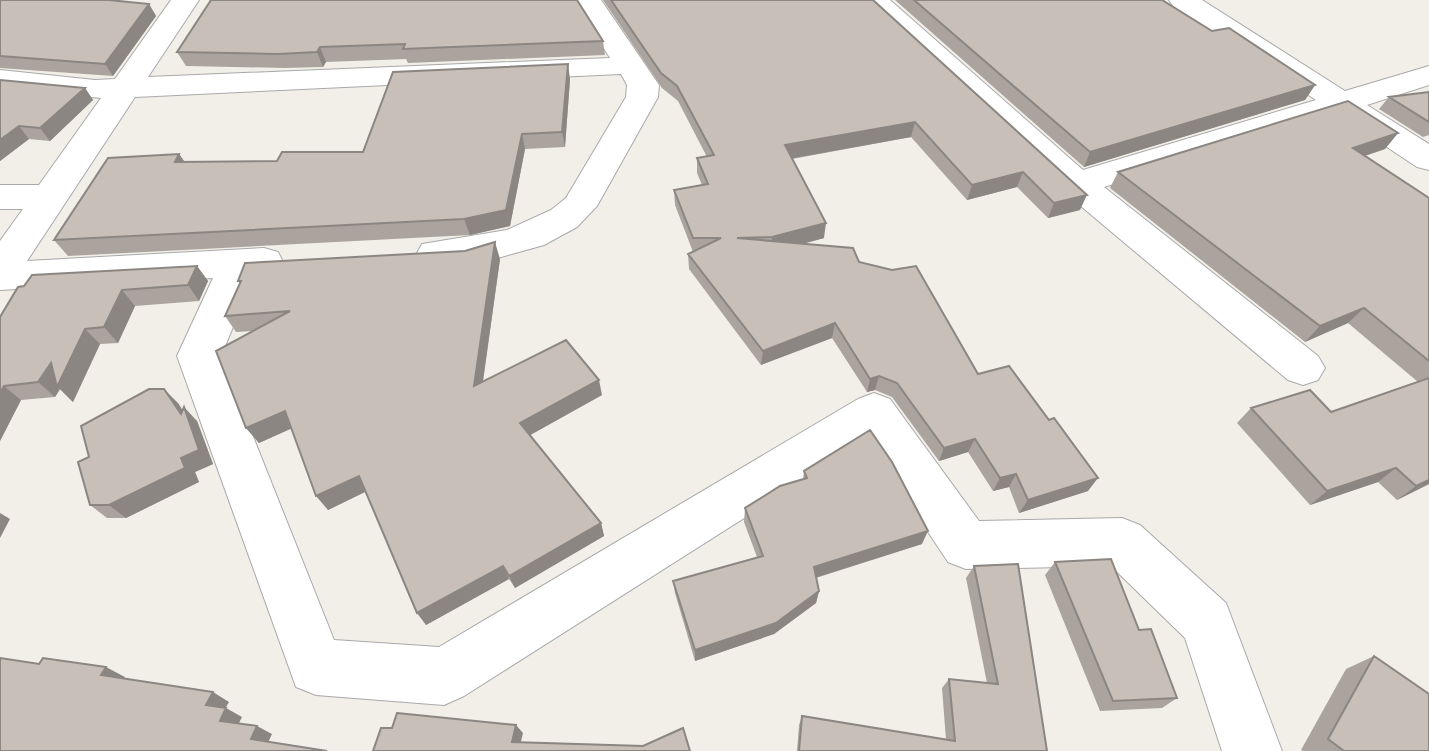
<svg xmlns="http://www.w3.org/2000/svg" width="1429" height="751" font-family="'IBM Plex Sans',sans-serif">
<rect width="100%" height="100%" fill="#f2efe9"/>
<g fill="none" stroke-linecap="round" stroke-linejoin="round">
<!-- street casing -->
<g stroke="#a9a9a9" stroke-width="2">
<path id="street" d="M171 0H199L148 77 610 58 573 0H601L659 85 658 97 597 206 577 227 544 245 494 259 436 266 422 262 417 253 422 244 507 230 551 210 566 198 626 97 627 85 621 74 135 97 27 261 264 248 278 252 283 262 278 272 254 276 221 356 334 640 439 647 858 399 874 393 890 399 979 521 1122 518 1140 525 1226 603 1282 751H1222L1185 638 1111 566 966 569 948 562 867 440 464 696 444 705 316 695 296 687 177 356 213 278 0 290V241L23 209H0V185H39L101 98 0 88V70L95 80 115 79Z
M860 0H890L1083 170 1316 100 1173 6 1169 0H1202L1345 91 1429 66V85L1367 105 1429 144V170L1417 167 1337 114 1104 187 1318 356 1325 368 1318 380 1303 385 1288 380 1064 192Z"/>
</g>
<!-- street -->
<use href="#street" fill="#fff" fill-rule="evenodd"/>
</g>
<!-- wall -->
<path fill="#aba49e" d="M0 0 149 4 156 16 113 76 0 68Z
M211 0 603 41 605 55 408 63 406 59 326 62 323 67 285 68 186 66 177 52Z
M603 0H873L1080 210 1048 218 1017 187 967 200 911 137 792 159 824 238 803 244 859 262 978 374 1088 491 1019 513 1009 487 993 491 968 452 939 461 892 397 875 390 867 392 832 338 761 365 689 269 688 254 693 252 675 205 674 190 702 185 697 173V158L707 157 678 101 662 88Z
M895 0H1162L1212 31 1315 85 1305 100 1084 167Z
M570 79 565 147 525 149 510 226 470 235 68 256 54 240 179 154 185 162 277 161 363 152Z
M0 80 85 88 93 100 50 141 29 139 0 161Z
M1429 92V135L1423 137 1379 109 1389 97Z
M1398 133 1385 149 1365 156 1429 198V484L1397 500 1378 482 1310 505 1237 423 1251 408 1331 412 1418 382 1348 323 1305 342 1110 188 1118 172Z
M500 259 483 382 602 395 530 435 601 523 604 536 515 588 509 579 426 625 365 492 328 510 292 428 259 443 246 428 253 331 236 332 225 316 240 284 238 281Z
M197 266 208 281 199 301 135 306 118 343 100 344 73 402 60 389 55 397 21 400 0 441V317Z
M178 403 182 410 197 421 213 464 195 472 199 482 126 518H107L90 505 89 457Z
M804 471 922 544 816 578 819 591 816 603 774 634 695 661 675 593 673 581 757 557 744 522 745 508 803 479Z
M1055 562 1139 630 1177 698 1162 708 1100 711 1045 575Z
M974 566 1047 751H797L799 725 802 716 946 740 942 688 949 679 987 683 966 578Z
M1374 656 1429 751H1303L1301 750 1346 669Z"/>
<!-- shaded-wall -->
<path fill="#8b8681" d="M149 4 156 16 113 76 105 64Z
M320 47 326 62 323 67 317 52Z
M568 64 570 79 565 147 562 132Z
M1315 85 1305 100 1084 167 1090 152Z
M85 88 93 100 50 141 40 128Z
M915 122 911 137 783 160 785 145Z
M19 126 29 139 0 161V140Z
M1398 133 1385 149 1340 164 1353 148Z
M522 134 525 149 510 226 470 235 464 219Z
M179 154 190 170 175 162Z
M1023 172 1017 187 967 200 972 185Z
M1087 195 1080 210 1048 218 1054 203Z
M826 223 824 238 771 252 772 237Z
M495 242 500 259 480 401 474 386Z
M197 266 208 281 199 301 188 285Z
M122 290 135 306 118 343 104 327Z
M1364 308 1348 323 1305 342 1320 326Z
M835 323 832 338 761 365 763 351Z
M85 329 100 344 73 402 60 389 55 397 38 382 51 363Z
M879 376 875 390 867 392 870 379Z
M599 380 602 395 525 438 520 423Z
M4 386 21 400 0 441V393Z
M164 389 178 403 188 419 184 407 197 421 213 464 195 472 199 482 126 518 109 505 181 458V414Z
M285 411 297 426 259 443 246 428Z
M975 439 968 452 939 461 944 448Z
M1396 468 1378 482 1310 505 1327 491Z
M1016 474 1009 487 993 491 1000 478Z
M359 476 369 490 328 510 316 496Z
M1098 478 1088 491 1019 513 1028 500Z
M1429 480V484L1397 500 1416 486Z
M0 513 10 519 0 538Z
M601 523 604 536 515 588 509 576Z
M928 531 922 544 811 579 814 567Z
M503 566 509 579 426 625 417 613Z
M819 591 816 603 774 634 695 661V650Z
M106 667 125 677 120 685 101 675Z
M213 692 229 702 222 714 206 705Z
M226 708 242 717 236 729 220 721Z
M516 725 523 733 519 750 512 742Z
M257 726 272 734 266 747 251 739Z"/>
<!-- building -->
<path fill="#c7bfb8" stroke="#8b8681" stroke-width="2" d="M0 0H109L149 4 105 64 0 56Z
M211 0H577L603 41 403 49 405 44 320 47 317 52 278 54 177 52Z
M611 0H873L1087 195 1054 203 1023 172 972 185 915 122 785 145 826 223 772 237 737 238 853 248 859 262 892 270 916 266 978 374 1009 366 1049 420 1054 418 1098 478 1028 500 1016 474 1000 478 975 439 944 448 897 383 879 376 870 379 835 323 763 351 688 254 721 238H693L674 190 708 184 697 158 714 155 677 86 661 73Z
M914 0H1162L1212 31 1229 28 1315 85 1090 152Z
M568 64 562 132 522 134 506 210 464 219 54 240 108 158 179 154 175 162 277 161 282 152H363L393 72Z
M0 80 85 88 40 128 19 126 0 140Z
M1429 92V122L1389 97Z
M1348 101 1398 133 1353 148 1429 198V361L1364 308 1320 326 1118 172Z
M495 242 474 386 566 340 599 380 520 423 601 523 509 576 503 566 417 613 359 476 316 496 285 411 246 428 216 351 290 311 225 316 241 281H238L245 263 465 251Z
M197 266 188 285 122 290 104 327 85 329 57 387 51 363 38 382 4 386 0 393V317L18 287 24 286 32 275Z
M1429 378V480L1416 486 1396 468 1327 491 1251 408 1310 390 1331 412Z
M149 389H164L181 414 184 407 199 450 181 458 185 468 109 505H90L78 462 89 457 81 426Z
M870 430 892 462 928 531 814 567 819 591 776 623 695 650 673 581 763 556 745 508 780 486 807 478 804 471Z
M1111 559 1139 630 1151 629 1177 698 1113 701 1055 562Z
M1018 564 1047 751H799L802 716 955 741 949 679 998 684 974 566Z
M1374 656 1429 694V751H1344L1328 739Z
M0 658 39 664 43 658 106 667 101 675 213 692 206 705 226 708 220 721 257 726 251 739 327 751H0Z
M397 713 516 725 512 742 643 746 683 728 690 751H373L381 728H392Z"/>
</svg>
